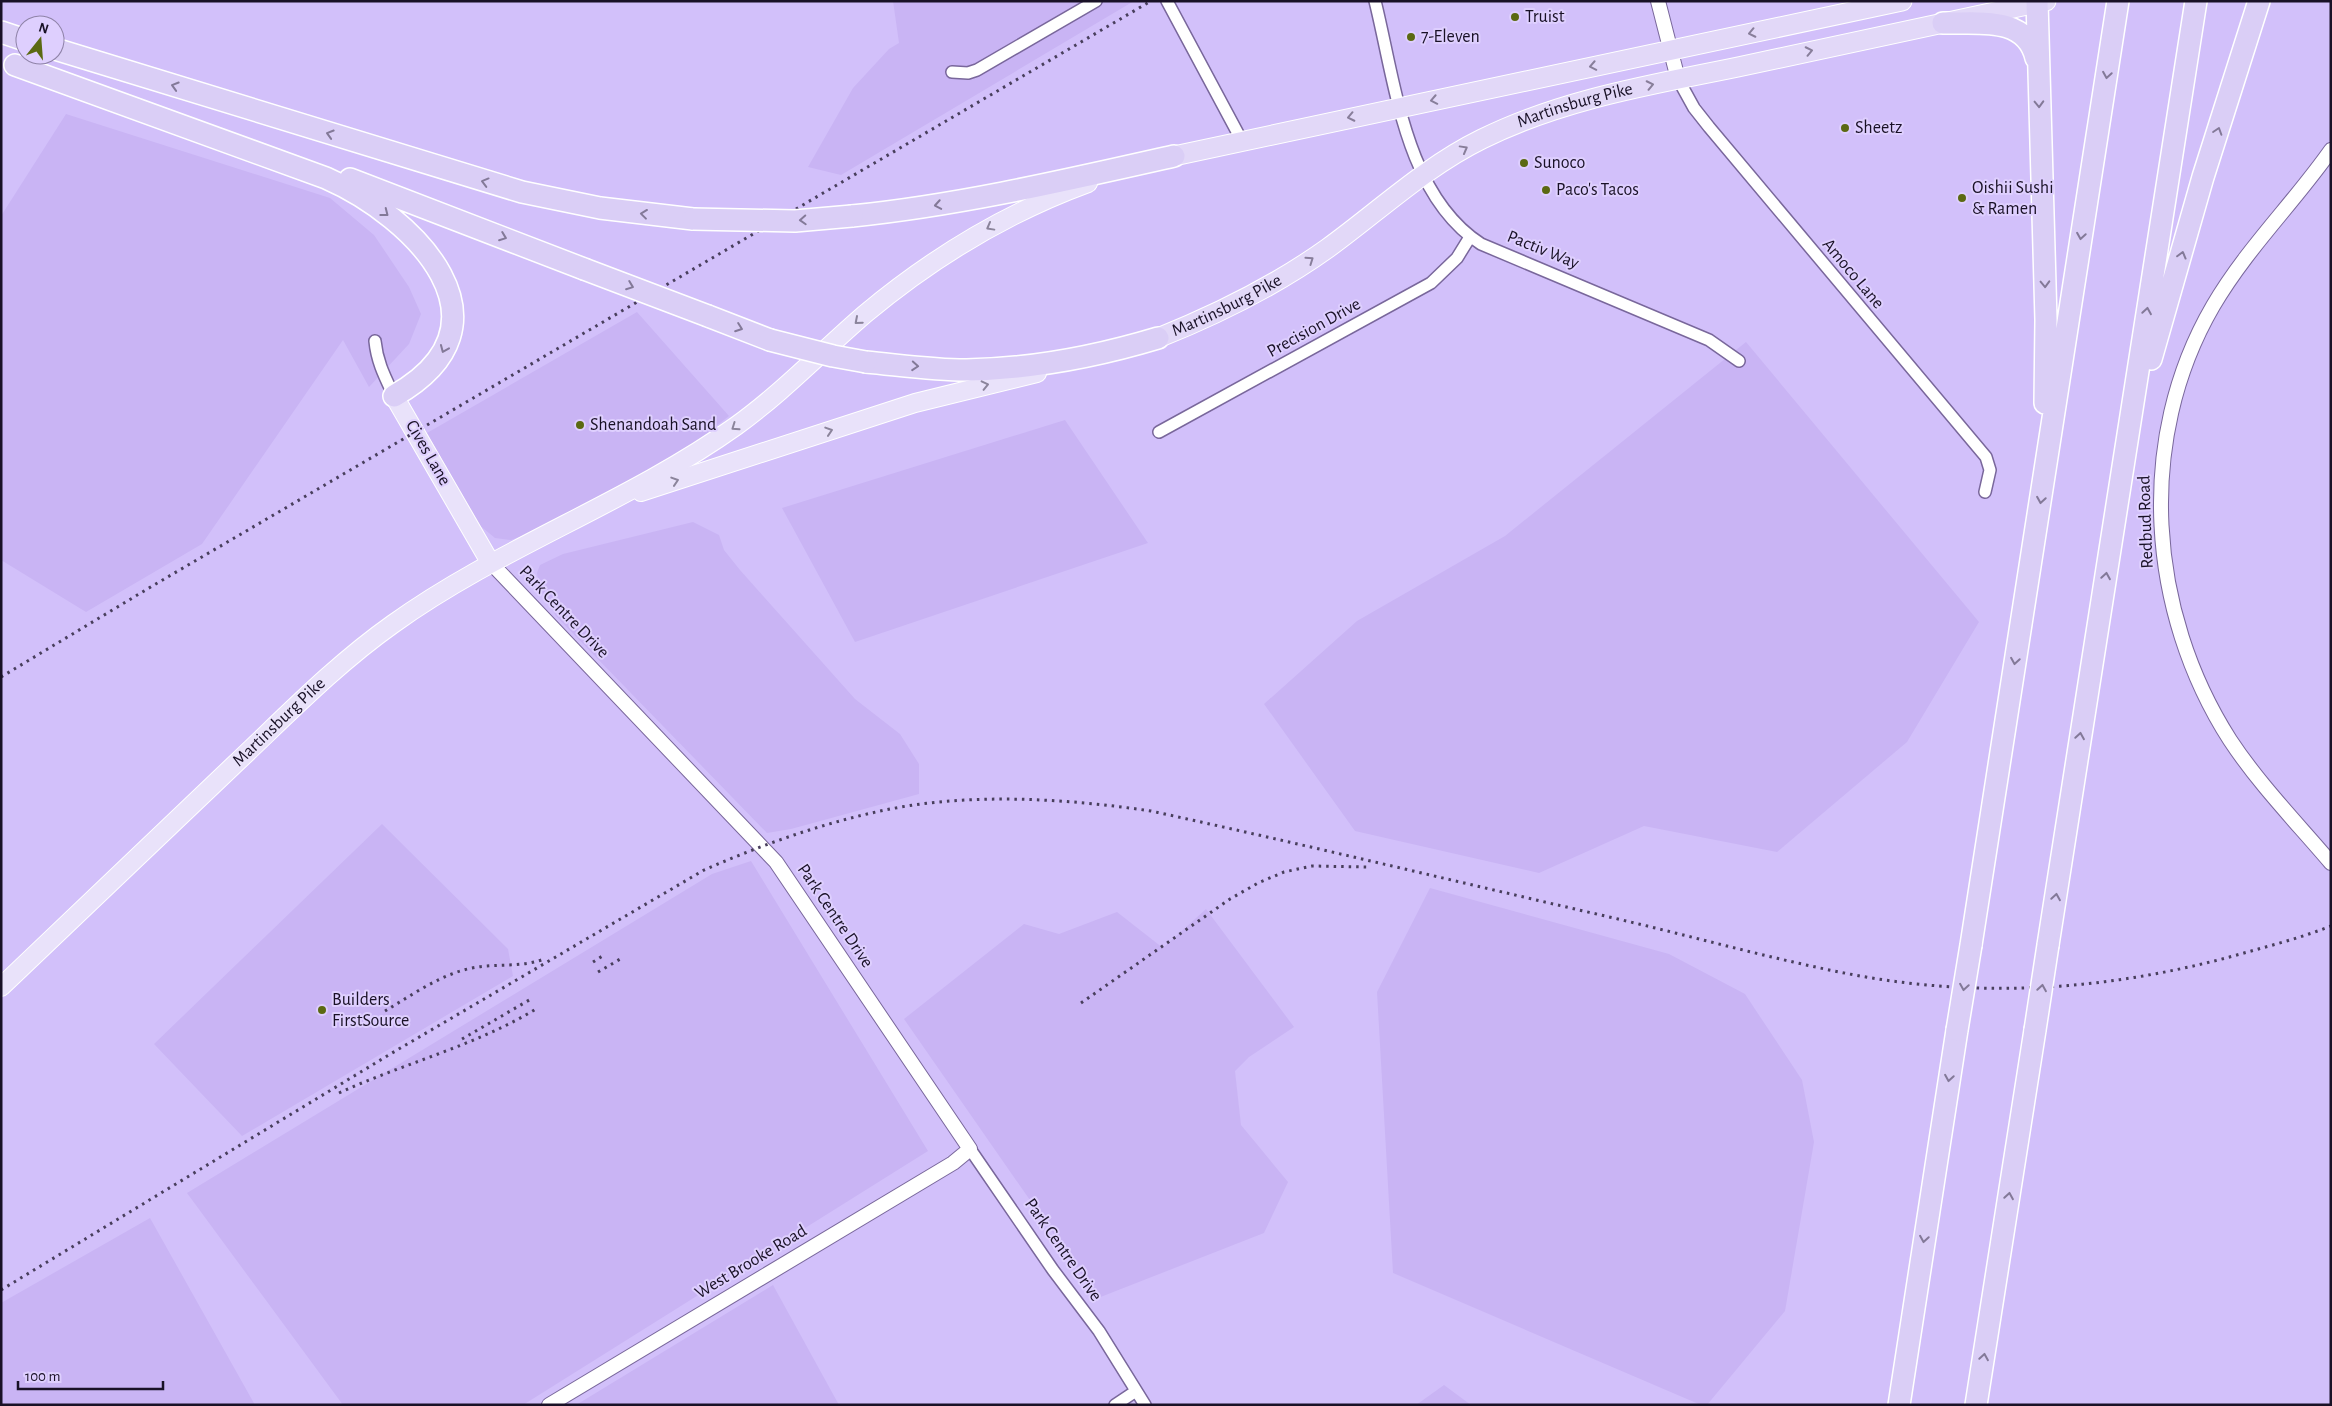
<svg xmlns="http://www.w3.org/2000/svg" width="2332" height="1406" font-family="'Alegreya Sans',sans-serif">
<rect width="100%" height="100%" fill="#d2c0fa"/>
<!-- built -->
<path fill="#c9b4f4" d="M893 1H1134L841 175 808 167 853 88 889 49 899 43Z
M66 114 330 198 374 235 409 287 421 314 409 344 369 387 343 340 202 544 86 612 1 560V216Z
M637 312 729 416 683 452 525 535 511 540 495 538 478 524 427 433Z
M1746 342 1979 622 1907 742 1777 852 1644 826 1539 873 1355 831 1264 704 1357 621 1505 536Z
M1065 420 1148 543 855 642 782 508Z
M693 522 719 535 724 550 740 570 855 699 900 734 919 764V794L791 829 767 833 556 616 539 587 537 573 540 565 563 554Z
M382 824 508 949 513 976 242 1136 154 1044Z
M751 861 928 1151 523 1405H343L187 1193 712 874Z
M1430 888 1669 954 1745 994 1802 1080 1814 1142 1785 1311 1707 1405H1701L1393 1273 1377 992Z
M1206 909 1294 1027 1249 1057 1235 1071 1241 1125 1288 1182 1264 1233 1098 1298 904 1019 1024 924 1059 934 1117 912 1163 948Z
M150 1218 255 1405H1V1303Z
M773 1285 839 1405H576Z
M1444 1385 1471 1405H1416Z"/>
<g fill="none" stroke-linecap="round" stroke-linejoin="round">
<!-- minor casing -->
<g stroke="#79679b" stroke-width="14">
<path id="minor" d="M1167 1 1242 141
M1375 1C1395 81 1405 195 1481 244L1709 340 1739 361
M952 72 968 73 977 70 1096 1
M1678 79 1694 108 1709 127 1986 457 1990 470 1985 492
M375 341C377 362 385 377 394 396
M1159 432 1431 283 1457 258 1470 237
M970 1149 1053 1270 1099 1331 1145 1405
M1115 1405 1136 1391"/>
</g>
<!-- tertiary casing -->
<g stroke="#79679b" stroke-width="16">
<path id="tertiary" d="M1658 1 1678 79
M2331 150C2293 204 2247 248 2213 306 2135 440 2148 612 2230 740 2259 784 2297 823 2331 863
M490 562 776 862 970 1149 953 1163 549 1405"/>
</g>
<!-- primary casing -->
<g stroke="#fff" stroke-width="20">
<g id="primary">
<path d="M394 396 490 562"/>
<path d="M641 492 915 403 1037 373"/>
<path id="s1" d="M1 987C79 913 157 839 234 765 285 717 335 665 393 624 500 547 628 503 736 426 782 393 822 351 865 314 932 258 1006 213 1088 183"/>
</g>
</g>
<!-- trunk casing -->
<g stroke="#fff" stroke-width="21">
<g id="trunk">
<path d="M1174 156 1902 1"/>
<path id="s2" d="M1158 338C1218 314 1275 286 1328 248 1379 211 1425 167 1482 139 1563 99 1650 85 1738 67 1840 45 1943 23 2046 1"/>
</g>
</g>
<!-- motorway casing -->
<g stroke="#fff" stroke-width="24">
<path id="motorway" d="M2037 1 2046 320 2045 403
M1943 23C1977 24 2026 15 2036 58
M1 32 25 40
M55 49 522 192 600 208 693 219
M15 65 326 178C415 217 521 324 394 396
M350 179 584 269
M852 216C960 205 1067 180 1174 156
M708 316 770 340
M2151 359 2203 177 2259 1
M866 362C899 365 933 370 966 370 1031 369 1095 357 1158 338
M1971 945 2118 1
M2048 945 2196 1
M1899 1405 1957 1030
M1976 1405 2035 1030"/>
</g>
<!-- minor -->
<use href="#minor" stroke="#fff" stroke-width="11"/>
<!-- tertiary -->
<use href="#tertiary" stroke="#fff" stroke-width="14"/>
<!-- primary -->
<use href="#primary" stroke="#e9e2fa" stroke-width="18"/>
<!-- trunk -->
<use href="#trunk" stroke="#e2d8f8" stroke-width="19"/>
<!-- motorway -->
<use href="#motorway" stroke="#dacef6" stroke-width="21"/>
<!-- rail -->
<path stroke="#483e5c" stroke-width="3" stroke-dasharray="2.5 5" stroke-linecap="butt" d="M1 677 154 585 1151 1
M593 962 604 955
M598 972 622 958
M1081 1003 1230 899 1258 883 1284 872 1312 866 1368 867
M385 1011C412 995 441 974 472 968 496 963 521 968 544 959
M462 1039 531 999
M339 1093C404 1063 475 1046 536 1009
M1 1290 392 1053 704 870C759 846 817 825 876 812 963 792 1063 798 1151 811 1307 845 1462 883 1618 919 1699 938 1779 961 1860 976 1990 999 2117 989 2244 953 2273 945 2303 937 2331 926"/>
<!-- motorway-bridge casing -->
<g stroke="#fff" stroke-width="24" stroke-linecap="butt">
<path id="motorway-bridge" d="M693 219 795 221 852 216
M584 269 708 316
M770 340 833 356 866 362
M1957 1030 1971 945
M2035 1030 2048 945"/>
</g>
<!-- motorway-bridge -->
<use href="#motorway-bridge" stroke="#dacef6" stroke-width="21"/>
</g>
<!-- one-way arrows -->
<defs><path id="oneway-chevron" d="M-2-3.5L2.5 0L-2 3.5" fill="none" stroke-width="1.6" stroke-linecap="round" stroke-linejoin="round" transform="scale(1.25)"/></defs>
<g stroke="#887e9a">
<use href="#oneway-chevron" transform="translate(1752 33) rotate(168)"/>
<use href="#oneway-chevron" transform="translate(1809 51) rotate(-12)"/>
<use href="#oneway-chevron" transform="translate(1593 66) rotate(169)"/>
<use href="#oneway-chevron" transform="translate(1650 85) rotate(-12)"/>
<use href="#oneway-chevron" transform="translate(1434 100) rotate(169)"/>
<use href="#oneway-chevron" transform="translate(1351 117) rotate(168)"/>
<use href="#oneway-chevron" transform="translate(1464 149) rotate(-29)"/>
<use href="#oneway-chevron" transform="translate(1310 260) rotate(-35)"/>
</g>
<g stroke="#837998">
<use href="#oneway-chevron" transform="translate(2107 75) rotate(99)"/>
<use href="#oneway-chevron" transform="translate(175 86) rotate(-163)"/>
<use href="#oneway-chevron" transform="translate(2039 104) rotate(88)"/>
<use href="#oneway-chevron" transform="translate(2218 131) rotate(-72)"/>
<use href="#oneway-chevron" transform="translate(330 134) rotate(-163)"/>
<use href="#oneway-chevron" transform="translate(485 182) rotate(-165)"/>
<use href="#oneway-chevron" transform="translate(938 205) rotate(170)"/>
<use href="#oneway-chevron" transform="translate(385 213) rotate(38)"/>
<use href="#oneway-chevron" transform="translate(644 214) rotate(-173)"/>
<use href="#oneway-chevron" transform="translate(803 220) rotate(177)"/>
<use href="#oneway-chevron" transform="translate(2081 236) rotate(99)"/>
<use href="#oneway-chevron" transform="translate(503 237) rotate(21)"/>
<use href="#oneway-chevron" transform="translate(2182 255) rotate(-75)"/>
<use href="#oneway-chevron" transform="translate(2045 284) rotate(88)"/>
<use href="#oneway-chevron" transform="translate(630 286) rotate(21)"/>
<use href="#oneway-chevron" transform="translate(2147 311) rotate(-81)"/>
<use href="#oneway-chevron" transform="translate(739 328) rotate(20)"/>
<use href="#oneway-chevron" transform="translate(444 349) rotate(113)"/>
<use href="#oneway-chevron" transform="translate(915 366) rotate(4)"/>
<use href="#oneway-chevron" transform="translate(2041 500) rotate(99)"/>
<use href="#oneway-chevron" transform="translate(2106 576) rotate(-81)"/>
<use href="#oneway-chevron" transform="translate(2015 661) rotate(99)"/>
<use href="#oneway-chevron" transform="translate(2080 736) rotate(-81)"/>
<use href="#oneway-chevron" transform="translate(2056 897) rotate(-81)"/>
<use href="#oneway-chevron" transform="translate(1964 987) rotate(99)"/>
<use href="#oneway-chevron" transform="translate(2042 988) rotate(-81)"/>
<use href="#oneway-chevron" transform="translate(1949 1078) rotate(99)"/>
<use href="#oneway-chevron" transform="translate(2009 1196) rotate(-81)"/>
<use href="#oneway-chevron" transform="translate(1924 1239) rotate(99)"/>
<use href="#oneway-chevron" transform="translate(1984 1357) rotate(-81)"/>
</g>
<g stroke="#8b849b">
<use href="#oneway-chevron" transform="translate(990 227) rotate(151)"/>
<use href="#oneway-chevron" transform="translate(858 321) rotate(139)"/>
<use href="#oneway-chevron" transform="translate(985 385) rotate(-13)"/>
<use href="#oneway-chevron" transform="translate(735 427) rotate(145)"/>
<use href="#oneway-chevron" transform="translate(829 431) rotate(-18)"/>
<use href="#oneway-chevron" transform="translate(675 481) rotate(-18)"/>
</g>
<!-- markers -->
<g fill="#5b6912" stroke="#decffe" stroke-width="2">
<circle cx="1515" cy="17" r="5"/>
<circle cx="1411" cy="37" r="5"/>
<circle cx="1845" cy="128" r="5"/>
<circle cx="1524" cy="163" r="5"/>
<circle cx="1546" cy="190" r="5"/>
<circle cx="1962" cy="198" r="5"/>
<circle cx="580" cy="425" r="5"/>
<circle cx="322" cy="1010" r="5"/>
</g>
<g text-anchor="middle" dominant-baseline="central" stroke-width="4" stroke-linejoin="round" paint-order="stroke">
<!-- poi labels -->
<g font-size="18" fill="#191126" stroke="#decffe" text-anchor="start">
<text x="1525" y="17">Truist</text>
<text x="1421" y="37">7-Eleven</text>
<text x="1855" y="128">Sheetz</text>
<text x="1534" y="163">Sunoco</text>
<text x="1972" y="188">Oishii Sushi<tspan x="1972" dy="21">&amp; Ramen</tspan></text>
<text x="1556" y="190">Paco's Tacos</text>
<text x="590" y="425">Shenandoah Sand</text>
<text x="332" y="1000">Builders<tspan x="332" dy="21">FirstSource</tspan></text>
</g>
<!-- street labels -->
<g font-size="18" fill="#191126" stroke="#decffe">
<text stroke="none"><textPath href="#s2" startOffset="481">Martinsburg Pike</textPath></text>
<text transform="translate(1543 250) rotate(22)">Pactiv Way</text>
<text transform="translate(1853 274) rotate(50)">Amoco Lane</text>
<text stroke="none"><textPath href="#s2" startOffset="76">Martinsburg Pike</textPath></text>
<text transform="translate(1314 328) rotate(-29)">Precision Drive</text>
<text transform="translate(428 453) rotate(60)">Cives Lane</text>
<text transform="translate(2146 522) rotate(-92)">Redbud Road</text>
<text transform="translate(564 612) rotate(46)">Park Centre Drive</text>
<text stroke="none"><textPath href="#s1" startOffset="384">Martinsburg Pike</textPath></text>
<text transform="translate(835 916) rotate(56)">Park Centre Drive</text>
<text transform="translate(1063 1250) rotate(55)">Park Centre Drive</text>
<text transform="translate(751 1262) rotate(-31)">West Brooke Road</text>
</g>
</g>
<!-- border -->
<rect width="2332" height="1406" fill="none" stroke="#191126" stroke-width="5"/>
<!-- north arrow -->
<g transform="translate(40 40) rotate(17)"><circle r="24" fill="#decffe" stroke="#8f83a8"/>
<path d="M0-4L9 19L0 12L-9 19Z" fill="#5b6912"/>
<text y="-8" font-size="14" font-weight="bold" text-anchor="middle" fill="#191126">N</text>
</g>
<!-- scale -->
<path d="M18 1381v8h145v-8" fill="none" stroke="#191126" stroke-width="2.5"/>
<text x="25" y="1381" font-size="15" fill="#191126" stroke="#decffe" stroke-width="4" paint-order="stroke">100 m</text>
</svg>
